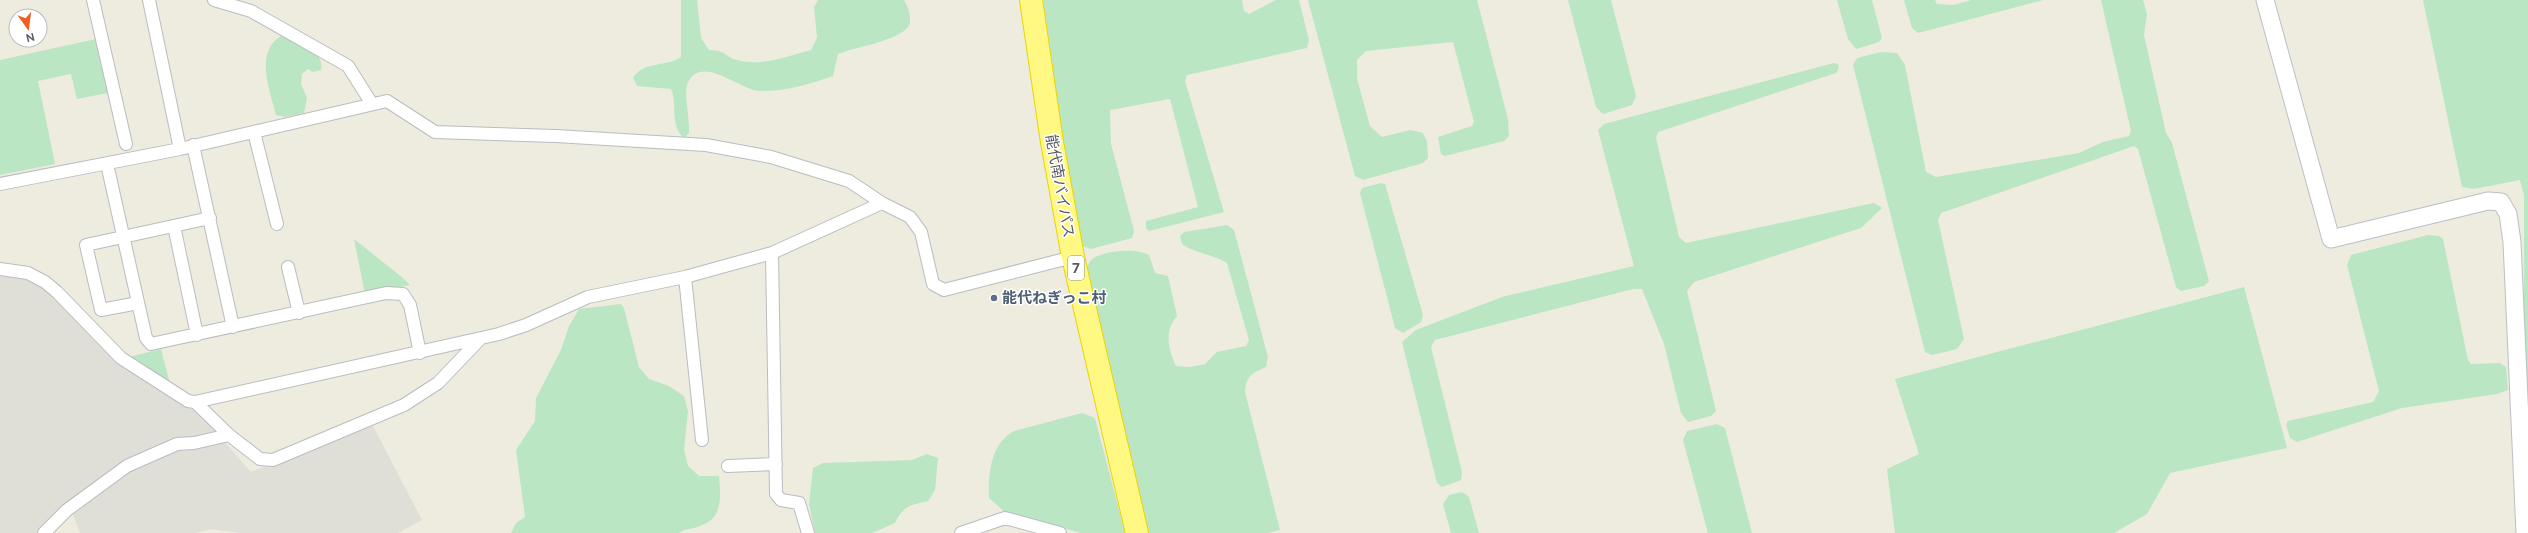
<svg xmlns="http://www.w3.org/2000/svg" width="2528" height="533" font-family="Figtree,'Noto Sans JP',sans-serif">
<rect width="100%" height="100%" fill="#edecdf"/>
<!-- industrial -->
<path fill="#e0dfd7" d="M0 273 32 280 51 291 215 428 216 432 158 449 40 533H0Z
M372 424 422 520 398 533H240L211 529 195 533H80L72 512 136 466 178 446 185 451 221 438 251 472Z"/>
<!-- green -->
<path fill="#bae6c3" d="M681 0H697L701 38 709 50C729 51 724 57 737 60 762 67 788 56 811 50L817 38 814 7 818 0H904C908 7 913 19 908 27 897 41 855 47 838 54L833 76C810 84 785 92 759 91 740 90 699 52 687 85 684 94 690 121 689 133L684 138C669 125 678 105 671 89L637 86 633 78C643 61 667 67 681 57Z
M1043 0H1242L1244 11 1249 14 1276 0H1299L1309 40 1307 48 1187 75 1185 81 1224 212 1149 231 1146 228V221L1198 207 1170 99 1110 110 1111 144 1134 231 1132 238 1091 249 1082 246 1063 137Z
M1308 0H1477L1508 119 1509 136 1504 141 1445 156 1441 154 1438 137 1472 126 1474 122 1453 42 1366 51 1357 60V79L1370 126 1382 137 1410 130 1423 133 1427 141 1428 158 1423 163 1363 180 1355 176Z
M1568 0H1611L1636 96 1632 105 1603 114 1596 107Z
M1837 0H1872L1882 38 1879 42 1856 49 1848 39Z
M1904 0H1935L1937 4 1954 5 1971 0H2043L1918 33 1912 28Z
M2101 0H2143L2147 14 2144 35 2166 133 2172 143 2209 281 2204 286 2181 291 2176 287 2138 149 2134 146 1941 213 1938 220 1964 339 1957 349 1932 355 1925 352 1853 65 1857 58 1881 52 1897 53 1905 65 1926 172 1936 177 2079 153 2103 142 2129 136 2131 131Z
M2423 0H2528V450L2524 400V196L2520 180 2474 189 2462 187Z
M281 36C297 43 325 49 321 70L313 72 308 69 302 74 301 84 307 98 304 113 285 117 276 115C270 91 254 52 281 36Z
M96 39 108 93 77 99 71 74 38 81 55 164 0 175V60Z
M1834 63 1838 64 1839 68 1836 73 1658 132 1656 138 1679 237 1686 243 1874 203 1882 208 1861 228 1694 282 1687 291 1716 411 1711 416 1688 422 1681 413 1664 344 1642 289H1633L1435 340 1431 347 1462 472 1461 480 1442 487 1437 483 1402 342 1416 330 1502 297 1634 266 1598 130 1604 124Z
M1381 183 1385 184 1423 315 1421 322 1403 333 1395 328 1360 193 1362 188Z
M1227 225 1234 230 1268 357 1266 367C1252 373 1246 376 1245 392L1280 530 1268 533H1146L1086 274C1087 268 1088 261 1094 258 1108 250 1136 248 1149 255L1155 273 1168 276 1177 316C1164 331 1168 349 1176 366L1190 367 1205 364 1217 352 1246 346 1249 340 1227 263C1213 254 1196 254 1182 244L1180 236 1184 232Z
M2428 235 2439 236 2443 239 2468 360 2471 364 2500 363 2506 367 2508 390 2497 394 2402 408 2297 442 2290 438 2286 424 2288 421 2373 402 2379 391 2347 265 2351 255Z
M354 239 403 278 410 285 365 294Z
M2244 287 2287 448 2170 473 2147 514 2114 533H1895L1887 469 1919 454 1895 379Z
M621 304 624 308 639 367 649 379 669 386 684 396 688 411 684 450 688 466 699 476H719C721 499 723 520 697 527 691 529 684 529 679 533H511L516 523 525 517 516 450 535 421 536 398 561 350 569 326 579 309Z
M161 349 171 388 125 358Z
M1082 413 1095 418 1125 533H1081L1005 512 989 498C988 473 991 443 1014 431Z
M1717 424 1725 428 1752 533H1708L1683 440 1687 431Z
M927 454 938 458 935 490 928 501C910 505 903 506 895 523L872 533H815L809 504 813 468 823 463 912 460Z
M1462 492 1469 497 1479 533H1451L1443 504 1449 495Z"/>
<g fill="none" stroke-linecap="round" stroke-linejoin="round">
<!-- street casing -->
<g stroke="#babcc2" stroke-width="14">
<path id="street" d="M93 0 126 144
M149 0 180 149
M214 0 251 11 348 66 372 104
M254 132 277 224
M193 145 233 327
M107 164 146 338 151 344 386 293 403 294 410 305 420 353
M0 184 180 149 387 101 435 132 556 136 706 145 771 157 849 181 882 203 910 217 921 232 933 284 944 290 1073 257
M174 226 197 335
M772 253 776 494 781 500 799 503 808 533
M288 267 299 313
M0 269 28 273 45 282 57 292 121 358 188 401 195 402 499 334 526 325 588 297 685 277 772 253 882 203
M685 277 702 440
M138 303 101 310 86 245 210 218
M195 402 229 435 260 459 273 460 404 405 438 383 481 338
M728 466 776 464
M44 533 67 510 127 466 177 444 194 443 229 435
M961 533 1005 518 1060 533"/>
</g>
<!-- secondary casing -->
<g stroke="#bdbec7" stroke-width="19">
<path id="secondary" d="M2265 0 2331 239 2488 201 2501 202 2508 214 2512 242 2525 533"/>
</g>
<!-- highway casing -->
<g stroke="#ecd300" stroke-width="24">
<path id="highway" d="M1031 0 1052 142 1073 257 1137 533"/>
</g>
<!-- street -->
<use href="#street" stroke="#fff" stroke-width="12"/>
<!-- secondary -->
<use href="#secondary" stroke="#fff" stroke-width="17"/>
<!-- highway -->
<use href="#highway" stroke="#fff984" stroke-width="22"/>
</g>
<!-- markers -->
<circle fill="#5c6f8a" stroke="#fff" stroke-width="1.5" cx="994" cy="298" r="4"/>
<g text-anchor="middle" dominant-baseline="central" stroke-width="3" stroke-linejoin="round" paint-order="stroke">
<!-- shield labels -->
<rect fill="#fff" stroke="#8a8c91" stroke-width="1" x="1068" y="256" width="16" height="24" rx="3"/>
<g font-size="14" font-weight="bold" fill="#585b62">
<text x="1076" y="268">7</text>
</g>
<!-- street labels -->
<g font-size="15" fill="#585b62" stroke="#fff">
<text transform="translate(1060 186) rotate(80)">能代南バイパス</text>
</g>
<!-- service labels -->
<g font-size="15" font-weight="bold" fill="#4e5e75" stroke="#fff" text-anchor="start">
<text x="1002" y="298">能代ねぎっこ村</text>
</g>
</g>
<!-- north arrow -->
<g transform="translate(28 28) rotate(166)"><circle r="19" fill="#ffffff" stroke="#bcbdc0"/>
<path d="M0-3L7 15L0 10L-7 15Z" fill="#f15c21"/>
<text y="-6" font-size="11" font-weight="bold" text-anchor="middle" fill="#585b62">N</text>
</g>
</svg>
